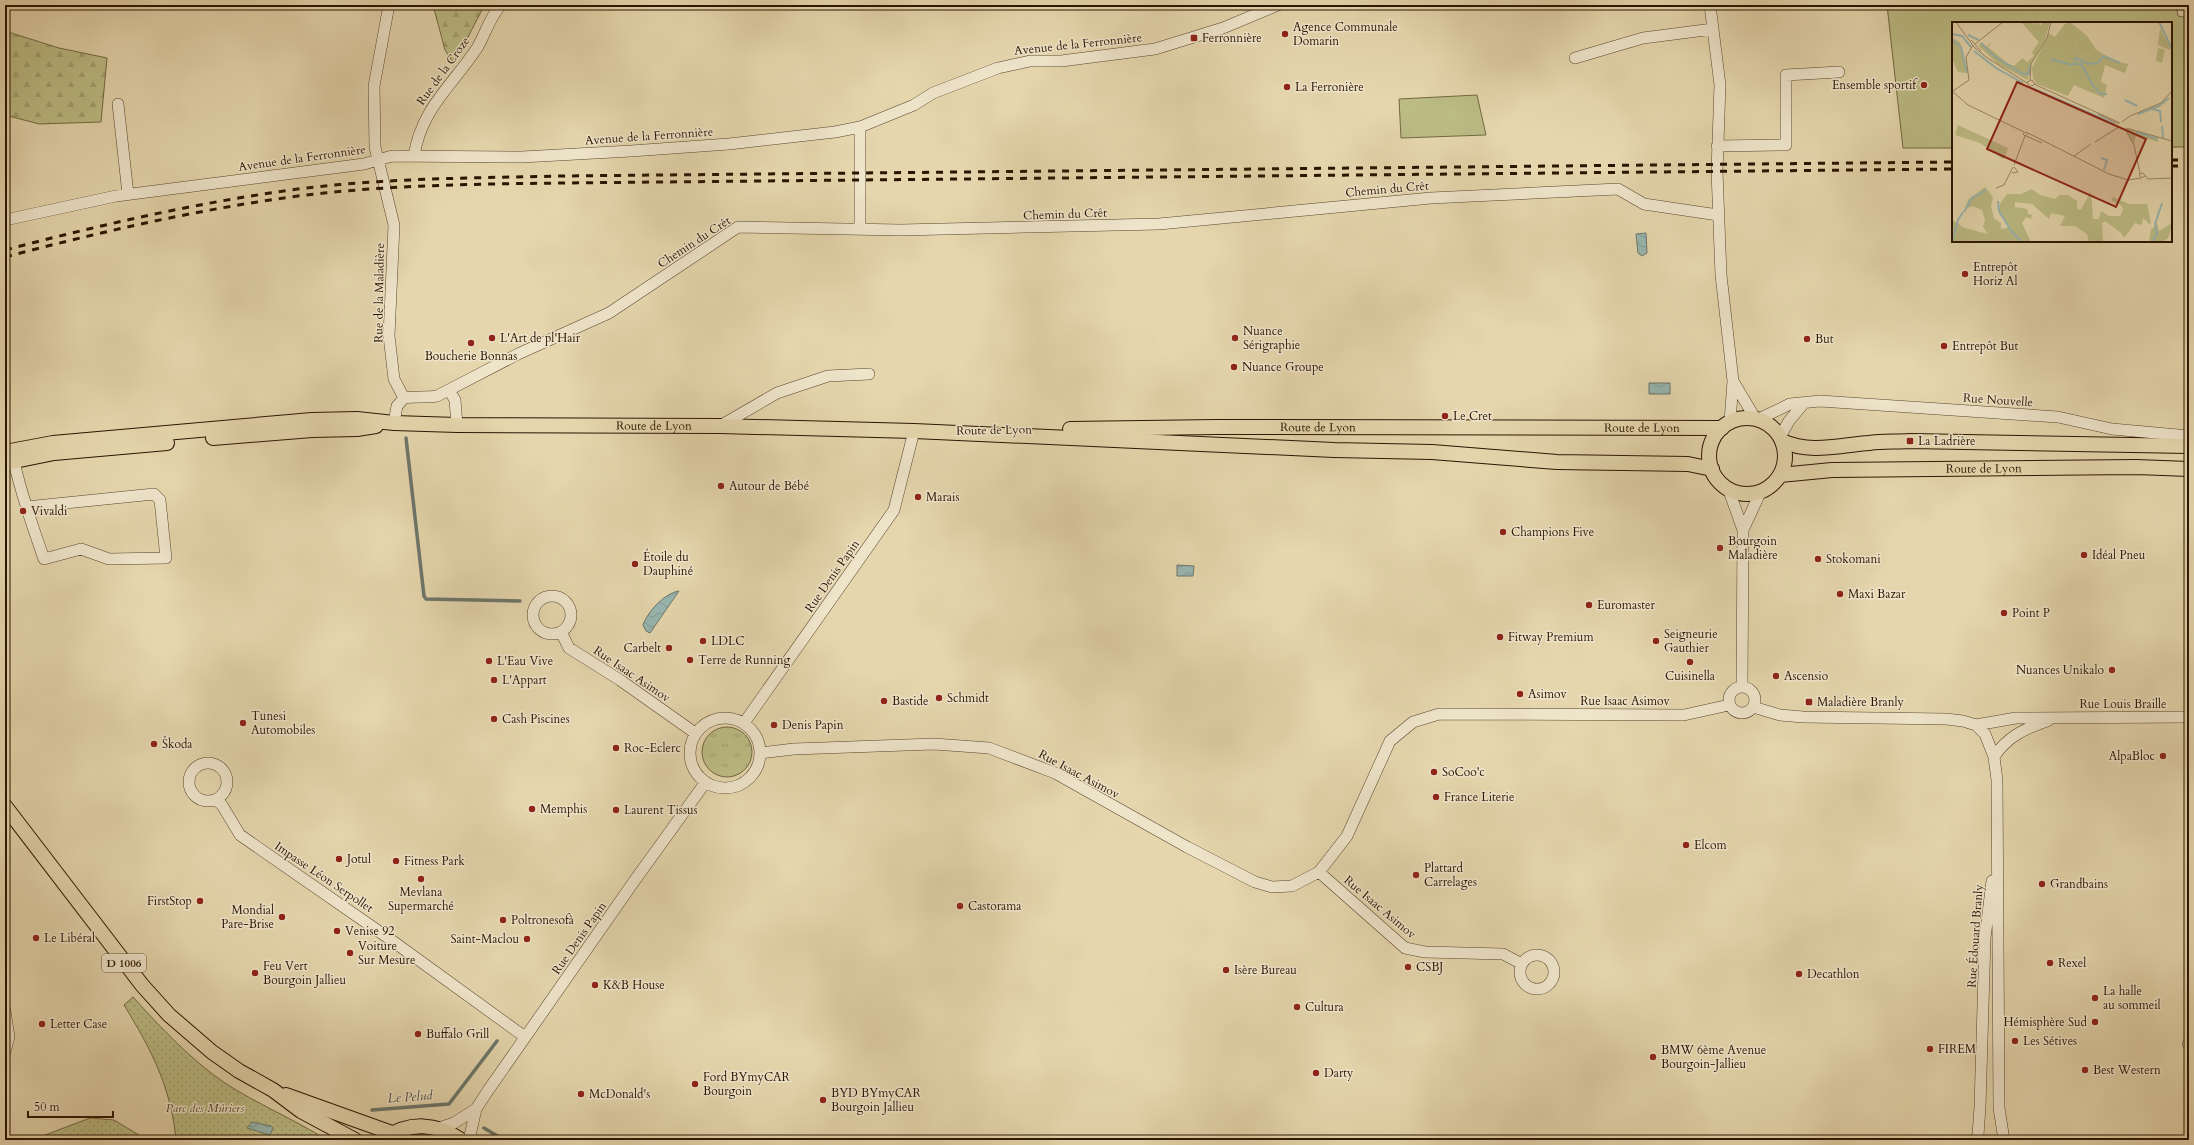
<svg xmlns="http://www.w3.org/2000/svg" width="2194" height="1145" font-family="Cardo,serif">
<defs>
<pattern id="grass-tufts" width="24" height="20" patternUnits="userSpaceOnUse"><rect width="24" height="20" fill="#bcbc85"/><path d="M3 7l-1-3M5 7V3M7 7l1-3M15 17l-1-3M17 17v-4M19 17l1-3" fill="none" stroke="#a2a171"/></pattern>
<pattern id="forest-firs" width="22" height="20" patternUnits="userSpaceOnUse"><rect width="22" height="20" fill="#bcbc85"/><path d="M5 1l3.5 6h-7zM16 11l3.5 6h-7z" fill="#a2a171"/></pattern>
<pattern id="park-dots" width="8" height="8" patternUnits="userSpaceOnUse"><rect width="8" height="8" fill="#bcbc85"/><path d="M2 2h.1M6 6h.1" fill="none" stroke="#a2a171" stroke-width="1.8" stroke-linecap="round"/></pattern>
<pattern id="water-waves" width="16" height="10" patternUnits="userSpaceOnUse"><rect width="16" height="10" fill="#98b7b2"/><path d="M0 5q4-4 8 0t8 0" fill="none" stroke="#839c97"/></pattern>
</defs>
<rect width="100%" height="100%" fill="#e5d6ad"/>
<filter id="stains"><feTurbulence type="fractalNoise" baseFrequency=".005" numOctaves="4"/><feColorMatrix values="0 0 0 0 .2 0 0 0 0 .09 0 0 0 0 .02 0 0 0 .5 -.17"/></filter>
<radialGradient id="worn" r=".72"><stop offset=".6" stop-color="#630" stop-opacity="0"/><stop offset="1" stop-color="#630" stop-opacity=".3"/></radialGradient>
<!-- grass -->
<path fill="url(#grass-tufts)" stroke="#736842" d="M702 752a25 25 0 1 1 50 0a25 25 0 1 1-50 0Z
M427 1134 446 1140H400L410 1135Z"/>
<!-- forest -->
<path fill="url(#forest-firs)" stroke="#736842" d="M433 5H482L483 8 454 64 445 50Z
M5 31 59 48 107 58 101 122 39 124 5 115Z"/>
<!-- park -->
<path fill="url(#park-dots)" stroke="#736842" d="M133 997C161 1028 190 1059 225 1083 257 1104 294 1119 327 1140H176C171 1087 151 1049 124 1005Z
M90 1118 114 1120 147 1140H32Z"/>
<!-- pitch -->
<path fill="#bcbc85" stroke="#736842" d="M2152 5 2177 10 2178 16 2189 18V147H2171V23H1953V148H1903L1887 5Z
M1477 95 1486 135 1401 138 1399 99Z"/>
<!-- water -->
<path fill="url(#water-waves)" stroke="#6c766b" d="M1646 233 1647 253 1642 256 1638 253 1636 234Z
M1649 383H1670V394H1649Z
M1177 565 1194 566 1193 576H1177Z
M679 591 650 633 646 631 643 625C648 611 665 593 679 591Z
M252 1122 271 1126 273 1128 270 1135 247 1128Z"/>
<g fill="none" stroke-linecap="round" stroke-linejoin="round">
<!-- stream -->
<path stroke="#6c766b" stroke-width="3.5" d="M406 438 424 596 426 599 520 601
M372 1110 449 1104 497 1041
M484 1128 504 1140"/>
<!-- minor casing -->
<g stroke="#59442b" stroke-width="12">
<path id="minor" d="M389 5 374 86 375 147 394 225 389 336 394 379 404 398
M1710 5 1720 85 1717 171 1721 275 1733 381 1730 422
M1575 58 1643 38 1713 29
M118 104 128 194
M860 127V229
M1717 146 1786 145V75L1839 72
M414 156C421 109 452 86 477 48 485 35 490 16 501 5
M5 220 116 196 364 164 392 156 522 157 631 151 729 144 835 132 860 127 914 105 933 93 998 68 1030 61H1061L1155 49 1223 28 1278 5
M1733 381 1755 418
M449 390 455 400 457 425
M404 398C415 396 425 398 437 396L518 354 609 313 738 227 901 230 1159 224 1431 198 1618 189 1644 204 1718 215
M1759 419 1790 404 1820 401 2058 417 2112 429 2189 436
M394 423 397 406 404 398
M720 426 777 393 828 376 869 374
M1780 437 1789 421 1804 403
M14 461C21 495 33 527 44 559L81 549 109 559 166 558 160 500 154 494 26 507
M1728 488 1743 530 1742 686
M1743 530 1761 491
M533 615a19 19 0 1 1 38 0a19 19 0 1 1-38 0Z
M561 632 569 648 620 680 695 733
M1729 700a13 13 0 1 1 26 0a13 13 0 1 1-26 0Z
M1753 707 1780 715 1803 717 1946 719 1963 721 1976 725 1985 734 1994 757 1997 780 1999 1108 2004 1140
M690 753a35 35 0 1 1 70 0a35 35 0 1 1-70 0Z
M744 723 894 510 914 431
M1976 725 2016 718 2189 717
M760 753 794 749 934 744 989 748 1055 773 1187 847 1255 882 1272 887 1292 886 1319 872 1347 836 1390 741 1413 722 1439 714 1684 715 1729 705
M1994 757C2007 736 2027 728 2049 720
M189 782a19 19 0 1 1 38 0a19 19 0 1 1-38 0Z
M216 800 222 805 240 835 387 937 525 1037
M1319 872 1405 948 1425 952 1503 954 1522 964
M1520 972a17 17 0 1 1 34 0a17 17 0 1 1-34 0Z
M5 1011 9 1037 5 1052
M2188 1044 2189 1043
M439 1128 454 1123 476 1109
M469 1140 476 1109 487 1092 635 880 705 783
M1975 1140 1978 1135 1980 1107 1985 938 1992 881"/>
</g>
<!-- major casing -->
<g stroke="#2a1400" stroke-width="16">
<g id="major">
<circle cx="1747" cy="456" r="38"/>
<path id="s1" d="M1070 429 1216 427 1722 428"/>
<path d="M213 438 312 430 357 429 376 426"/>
<path d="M1782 441C1810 454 1840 445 1869 443 1882 441 1896 442 1910 441L2189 446"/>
<path id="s2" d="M5 452 53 443 312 420 357 419 394 423 457 425 720 426 914 431 1334 450 1432 452 1557 462 1688 464 1712 469"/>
<path d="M5 463 54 453 167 443"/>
<path id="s3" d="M1780 475 1832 470 2136 467 2189 469"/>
<path d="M5 806 142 985 169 1015 212 1052 239 1071 273 1090 301 1111 355 1140"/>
<path d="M286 1095 392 1133"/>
<path d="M384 1139C409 1121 437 1123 461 1140"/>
</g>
</g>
<!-- minor -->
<use href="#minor" stroke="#eee4ca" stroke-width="11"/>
<!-- major -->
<use href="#major" stroke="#e5d6ad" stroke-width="14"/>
<!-- rail -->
<path stroke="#2a1400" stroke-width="3" stroke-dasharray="7 7" stroke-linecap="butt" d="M2171 160H2189
M2171 166H2189
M5 250C104 224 204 201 306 188 391 178 477 178 562 176L1953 162
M5 257C104 231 204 208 306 195 391 185 477 184 562 183L1953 169"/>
</g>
<!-- markers -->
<g fill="#8f2418" stroke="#eee4ca" stroke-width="1.5">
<circle cx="1285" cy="34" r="4"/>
<rect x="1190" y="34" width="8" height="8" rx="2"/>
<circle cx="1924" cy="85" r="4"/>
<circle cx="1287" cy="87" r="4"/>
<circle cx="1965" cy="274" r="4"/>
<circle cx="492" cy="338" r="4"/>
<circle cx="1235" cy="338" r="4"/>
<circle cx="1807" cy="339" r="4"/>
<circle cx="471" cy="343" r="4"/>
<circle cx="1944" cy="346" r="4"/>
<circle cx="1234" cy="367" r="4"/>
<circle cx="1445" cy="416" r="4"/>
<rect x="1906" y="437" width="8" height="8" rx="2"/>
<circle cx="721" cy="486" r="4"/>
<circle cx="918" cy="497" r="4"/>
<circle cx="23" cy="511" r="4"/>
<circle cx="1503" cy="532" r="4"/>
<circle cx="1720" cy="548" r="4"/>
<circle cx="2084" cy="555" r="4"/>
<circle cx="1818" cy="559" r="4"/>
<circle cx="635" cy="564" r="4"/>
<circle cx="1840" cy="594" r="4"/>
<circle cx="1589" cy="605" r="4"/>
<circle cx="2004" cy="613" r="4"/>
<circle cx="1500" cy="637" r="4"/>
<circle cx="703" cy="641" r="4"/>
<circle cx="1656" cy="641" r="4"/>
<circle cx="669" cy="648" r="4"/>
<circle cx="690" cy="660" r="4"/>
<circle cx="489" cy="661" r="4"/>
<circle cx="1690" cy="662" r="4"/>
<circle cx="2112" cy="670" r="4"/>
<circle cx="1776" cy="676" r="4"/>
<circle cx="494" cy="680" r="4"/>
<circle cx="1520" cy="694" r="4"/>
<circle cx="939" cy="698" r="4"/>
<circle cx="884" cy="701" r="4"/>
<rect x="1805" y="698" width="8" height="8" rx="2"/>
<circle cx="494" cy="719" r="4"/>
<circle cx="243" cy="723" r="4"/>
<circle cx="774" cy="725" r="4"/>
<circle cx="154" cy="744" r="4"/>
<circle cx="616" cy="748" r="4"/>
<circle cx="2163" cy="756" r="4"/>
<circle cx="1434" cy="772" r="4"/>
<circle cx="1436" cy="797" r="4"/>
<circle cx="532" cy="809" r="4"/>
<circle cx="616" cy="810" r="4"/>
<circle cx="1686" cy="845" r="4"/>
<circle cx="339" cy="859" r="4"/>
<circle cx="396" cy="861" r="4"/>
<circle cx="1416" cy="875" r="4"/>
<circle cx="421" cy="879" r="4"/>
<circle cx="2042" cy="884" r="4"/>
<circle cx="200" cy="901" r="4"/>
<circle cx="960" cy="906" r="4"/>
<circle cx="282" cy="917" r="4"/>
<circle cx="503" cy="920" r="4"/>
<circle cx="337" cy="931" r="4"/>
<circle cx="36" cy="938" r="4"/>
<circle cx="527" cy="939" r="4"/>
<circle cx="350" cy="953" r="4"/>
<circle cx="2050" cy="963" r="4"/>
<circle cx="1408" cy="967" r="4"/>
<circle cx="1226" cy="970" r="4"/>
<circle cx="255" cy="973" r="4"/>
<circle cx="1799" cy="974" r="4"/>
<circle cx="595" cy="985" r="4"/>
<circle cx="2095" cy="998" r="4"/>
<circle cx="1297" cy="1007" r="4"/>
<circle cx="2095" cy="1022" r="4"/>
<circle cx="42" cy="1024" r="4"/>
<circle cx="418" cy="1034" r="4"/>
<circle cx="2015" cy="1041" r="4"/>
<circle cx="1930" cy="1049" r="4"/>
<circle cx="1653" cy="1057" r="4"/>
<circle cx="2085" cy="1070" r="4"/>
<circle cx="1316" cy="1073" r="4"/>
<circle cx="695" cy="1084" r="4"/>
<circle cx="581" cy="1094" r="4"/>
<circle cx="823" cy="1100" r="4"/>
</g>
<g text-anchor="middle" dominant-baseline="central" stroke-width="3" stroke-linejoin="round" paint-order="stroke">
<!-- shield labels -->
<rect fill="#eee4ca" stroke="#65523d" stroke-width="1" x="102" y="954" width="44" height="18" rx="3"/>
<g font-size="11" font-weight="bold" fill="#2a1400">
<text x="124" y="963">D 1006</text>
</g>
<!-- poi labels -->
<g font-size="12" fill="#2a1400" stroke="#eee4ca" text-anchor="start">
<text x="1293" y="27">Agence Communale<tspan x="1293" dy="14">Domarin</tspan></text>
<text x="1202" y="38">Ferronnière</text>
<text x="1916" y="85" text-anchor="end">Ensemble sportif</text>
<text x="1295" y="87">La Ferronière</text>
<text x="1973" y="267">Entrepôt<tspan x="1973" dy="14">Horiz Al</tspan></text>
<text x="1243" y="331">Nuance<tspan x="1243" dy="14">Sérigraphie</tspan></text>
<text x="500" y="338">L'Art de pl'Hair</text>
<text x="1815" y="339">But</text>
<text x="1952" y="346">Entrepôt But</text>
<text x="471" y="356" text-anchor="middle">Boucherie Bonnas</text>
<text x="1242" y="367">Nuance Groupe</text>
<text x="1453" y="416">Le Cret</text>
<text x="1918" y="441">La Ladrière</text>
<text x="729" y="486">Autour de Bébé</text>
<text x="926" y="497">Marais</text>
<text x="31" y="511">Vivaldi</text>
<text x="1511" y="532">Champions Five</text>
<text x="1728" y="541">Bourgoin<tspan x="1728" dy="14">Maladière</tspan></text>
<text x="2092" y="555">Idéal Pneu</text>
<text x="643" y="557">Étoile du<tspan x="643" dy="14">Dauphiné</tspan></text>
<text x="1826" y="559">Stokomani</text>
<text x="1848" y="594">Maxi Bazar</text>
<text x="1597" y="605">Euromaster</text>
<text x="2012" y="613">Point P</text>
<text x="1664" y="634">Seigneurie<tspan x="1664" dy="14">Gauthier</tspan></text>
<text x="1508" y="637">Fitway Premium</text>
<text x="711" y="641">LDLC</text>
<text x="661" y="648" text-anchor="end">Carbelt</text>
<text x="698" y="660">Terre de Running</text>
<text x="497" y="661">L'Eau Vive</text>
<text x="2104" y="670" text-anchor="end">Nuances Unikalo</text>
<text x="1690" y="676" text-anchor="middle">Cuisinella</text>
<text x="1784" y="676">Ascensio</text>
<text x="502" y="680">L'Appart</text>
<text x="1528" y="694">Asimov</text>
<text x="947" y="698">Schmidt</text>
<text x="892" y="701">Bastide</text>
<text x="1817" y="702">Maladière Branly</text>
<text x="251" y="716">Tunesi<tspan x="251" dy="14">Automobiles</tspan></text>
<text x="502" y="719">Cash Piscines</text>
<text x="782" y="725">Denis Papin</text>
<text x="162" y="744">Škoda</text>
<text x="624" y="748">Roc-Eclerc</text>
<text x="2155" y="756" text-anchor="end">AlpaBloc</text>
<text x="1442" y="772">SoCoo'c</text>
<text x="1444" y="797">France Literie</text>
<text x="540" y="809">Memphis</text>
<text x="624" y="810">Laurent Tissus</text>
<text x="1694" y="845">Elcom</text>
<text x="347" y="859">Jotul</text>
<text x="404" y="861">Fitness Park</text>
<text x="1424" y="868">Plattard<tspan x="1424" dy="14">Carrelages</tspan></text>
<text x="2050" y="884">Grandbains</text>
<text x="421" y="892" text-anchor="middle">Mevlana<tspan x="421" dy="14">Supermarché</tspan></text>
<text x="192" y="901" text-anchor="end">FirstStop</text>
<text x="968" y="906">Castorama</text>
<text x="274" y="910" text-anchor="end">Mondial<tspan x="274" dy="14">Pare-Brise</tspan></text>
<text x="511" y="920">Poltronesofà</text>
<text x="345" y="931">Venise 92</text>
<text x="44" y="938">Le Libéral</text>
<text x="519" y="939" text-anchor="end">Saint-Maclou</text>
<text x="358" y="946">Voiture<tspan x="358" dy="14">Sur Mesure</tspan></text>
<text x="2058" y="963">Rexel</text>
<text x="263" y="966">Feu Vert<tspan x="263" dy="14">Bourgoin Jallieu</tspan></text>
<text x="1416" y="967">CSBJ</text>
<text x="1234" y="970">Isère Bureau</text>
<text x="1807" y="974">Decathlon</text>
<text x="603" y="985">K&amp;B House</text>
<text x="2103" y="991">La halle<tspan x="2103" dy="14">au sommeil</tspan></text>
<text x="1305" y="1007">Cultura</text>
<text x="2087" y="1022" text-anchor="end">Hémisphère Sud</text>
<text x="50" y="1024">Letter Case</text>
<text x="426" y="1034">Buffalo Grill</text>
<text x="2023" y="1041">Les Sétives</text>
<text x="1938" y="1049">FIREM</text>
<text x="1661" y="1050">BMW 6ème Avenue<tspan x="1661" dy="14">Bourgoin-Jallieu</tspan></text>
<text x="2093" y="1070">Best Western</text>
<text x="1324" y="1073">Darty</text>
<text x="703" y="1077">Ford BYmyCAR<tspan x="703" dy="14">Bourgoin</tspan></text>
<text x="831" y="1093">BYD BYmyCAR<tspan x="831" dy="14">Bourgoin Jallieu</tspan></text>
<text x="589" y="1094">McDonald's</text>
</g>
<!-- street labels -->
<g font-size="12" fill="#2a1400" stroke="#eee4ca">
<text transform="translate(1078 44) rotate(-6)">Avenue de la Ferronnière</text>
<text transform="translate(443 71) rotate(-54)">Rue de la Croze</text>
<text transform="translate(649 136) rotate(-4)">Avenue de la Ferronnière</text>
<text transform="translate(302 158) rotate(-8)">Avenue de la Ferronnière</text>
<text transform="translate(1387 189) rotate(-5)">Chemin du Crêt</text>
<text transform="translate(1065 214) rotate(-2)">Chemin du Crêt</text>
<text transform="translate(694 242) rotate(-33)">Chemin du Crêt</text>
<text transform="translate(379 293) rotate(-89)">Rue de la Maladière</text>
<text transform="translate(1998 400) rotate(4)">Rue Nouvelle</text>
<text stroke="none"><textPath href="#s2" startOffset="651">Route de Lyon</textPath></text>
<text stroke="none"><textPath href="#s1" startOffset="572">Route de Lyon</textPath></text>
<text stroke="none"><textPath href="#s1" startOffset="248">Route de Lyon</textPath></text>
<text transform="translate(994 430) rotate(-1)">Route de Lyon</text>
<text stroke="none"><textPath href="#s3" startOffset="204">Route de Lyon</textPath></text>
<text transform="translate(832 576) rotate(-55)">Rue Denis Papin</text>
<text transform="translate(632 674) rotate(34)">Rue Isaac Asimov</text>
<text x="1625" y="701">Rue Isaac Asimov</text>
<text x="2123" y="704">Rue Louis Braille</text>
<text transform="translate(1079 774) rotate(28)">Rue Isaac Asimov</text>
<text transform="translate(324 877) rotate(34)">Impasse Léon Serpollet</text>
<text transform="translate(1380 907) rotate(40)">Rue Isaac Asimov</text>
<text transform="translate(1975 936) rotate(-86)">Rue Édouard Branly</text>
<text transform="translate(579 938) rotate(-55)">Rue Denis Papin</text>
</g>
<!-- park labels -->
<g font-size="12" font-style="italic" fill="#564628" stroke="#eee4ca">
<text x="205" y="1108">Parc des Mûriers</text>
</g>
<!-- water labels -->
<g font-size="13" font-style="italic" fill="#504d3e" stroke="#eee4ca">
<text transform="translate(410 1097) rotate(-4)">Le Pelud</text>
</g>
</g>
<!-- overview -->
<g transform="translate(1952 22)">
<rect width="220" height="220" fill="#e5d6ad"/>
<path d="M69 0H80L81 3 85 0 86 4V0L89 4 90 0H98L93 18 78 43 76 58 46 42 27 24 29 20 34 25 40 20 36 25 55 41 62 44 71 36 75 40 82 34 80 30 87 20Z" fill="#bcbc85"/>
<path d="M118 0 135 14 122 21 130 35 144 27 159 38 176 42 173 51 153 43 149 60 155 63 152 76 122 63 116 74 85 62 81 56 80 46 97 11 103 15 113 2ZM0 16 8 20 15 51 6 50 0 36ZM33 165 41 175 39 184 42 196 49 201V207L55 206 57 203 47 192 48 182 55 172H69L80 167 88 173 103 177 108 173H116L125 179V187L129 188 139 169 141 197H147L149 189 157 194H168L171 188 170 184 159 178 161 175 177 182H195L199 201 197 202 191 196 190 203 183 201 172 216 169 211 153 199 150 201 151 220H137L135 212 123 204H108L113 194 99 191 97 197 80 182 63 180V185L75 187 76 192 80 193 79 197 74 195 70 201 79 220H1L0 198 13 206 36 212 31 205 33 198 30 188 21 184 13 187 16 178ZM204 197 207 209 220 201 218 211 216 216 211 220H197L199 207 203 205Z" fill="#bcbc85"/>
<path d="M177 106 206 117V120L184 113 182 122 174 108Z" fill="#bcbc85"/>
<path d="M208 7 217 23 218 28 206 23ZM135 14 144 27 130 35 122 21ZM206 26 213 28 210 41 204 39Z" fill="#bcbc85"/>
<path d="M6 103 56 126 53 135 51 137 28 121 3 113Z" fill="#bcbc85"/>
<path fill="none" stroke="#98b7b2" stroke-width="2" d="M207 0 220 27M0 12 10 14 19 25M16 13 27 18M0 18 9 25 15 51M29 21 42 34 71 52H77L78 43M22 29 44 46 71 61M98 37 120 43M122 40 124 36 136 42 145 41M146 41 152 34 168 41M120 42H129L142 65M143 65 148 72H155M80 66 161 101 165 105M173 78 185 84M200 87 208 89 209 100M186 92 207 84 217 76M210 104 211 116M184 110 206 117M149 136 155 138 152 148M46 179 47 189 60 210 70 220M12 190 20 176 34 168M0 220 6 198 11 190M200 220 205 212 203 202 210 181"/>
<path fill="none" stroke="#9a8868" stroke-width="1" d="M4 0 22 25 34 35 75 61M19 18 29 29M23 22 51 0M78 58 79 42 95 16 99 0M83 62 78 65 75 60 80 58 84 63 168 101M0 69 16 83 72 110M1 69 17 58 14 35 21 23M146 92 167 102M170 100 178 94 209 81 220 69M174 106 220 119M173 107 182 123 188 151M76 112 73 114 71 112 74 110 157 152 176 158 189 156M74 114 90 121M143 120 167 105M122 134 139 122M62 143 73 114M60 151 66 150 62 145M193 154 189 156 187 152 191 151 196 157 220 156M44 166 52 163 61 145"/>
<path fill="#8f2418" fill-opacity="0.15" stroke="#8f2418" stroke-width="2" d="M65 60 194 117 164 185 35 127Z"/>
<rect width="220" height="220" fill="none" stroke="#2a1400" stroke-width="2"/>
</g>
<!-- margin -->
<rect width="2194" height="1145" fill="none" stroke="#e5d6ad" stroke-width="20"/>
<rect x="6" y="6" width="2182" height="1133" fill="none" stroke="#2a1400" stroke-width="2"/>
<rect x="10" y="10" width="2174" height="1125" fill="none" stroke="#2a1400"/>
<!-- scale -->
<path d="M28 1111v6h85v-6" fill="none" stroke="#2a1400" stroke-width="2"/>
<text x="34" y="1111" font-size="12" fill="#2a1400" stroke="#eee4ca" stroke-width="3" paint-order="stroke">50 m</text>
<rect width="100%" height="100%" filter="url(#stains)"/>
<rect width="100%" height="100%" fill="url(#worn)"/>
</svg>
